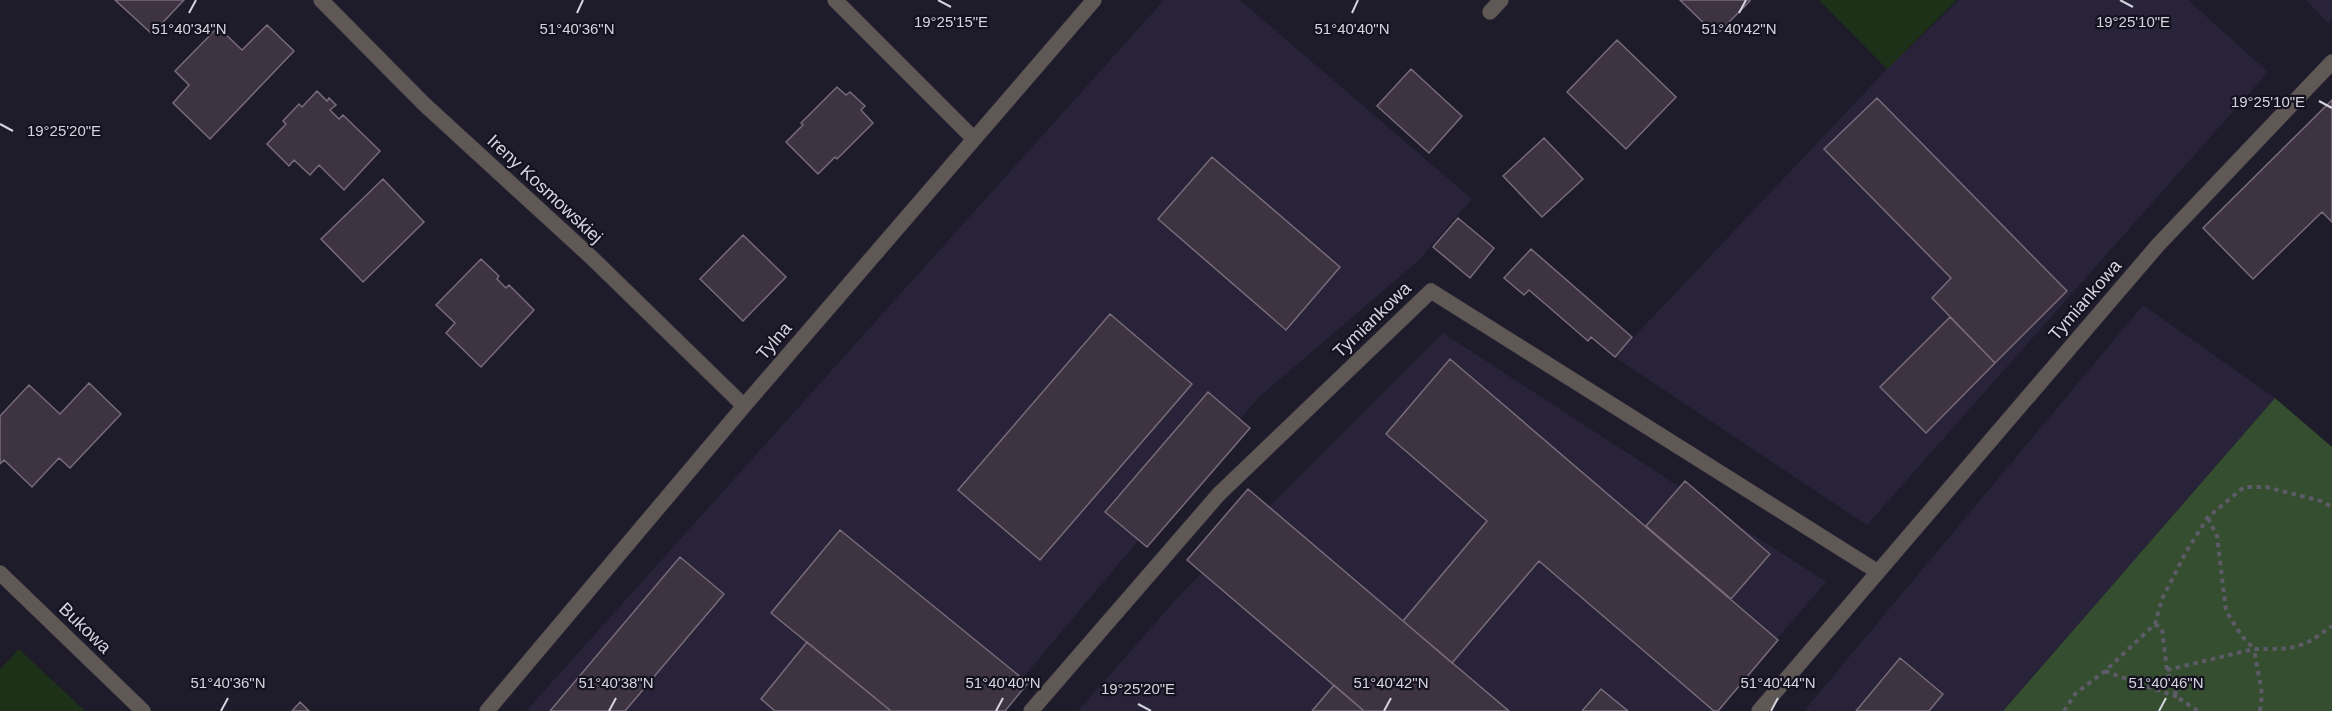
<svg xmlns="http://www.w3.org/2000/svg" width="2332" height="711" font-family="Helvetica,sans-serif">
<rect width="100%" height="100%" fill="#1e1b2a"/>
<!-- built -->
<path fill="#282338" d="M1164 0H1240L1472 199 1418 261 1259 397 995 711H526Z
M1959 0H2188L2268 72 1867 525 1615 357 1887 69Z
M2306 0H2332V19L2328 23Z
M2143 305 2275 398 2003 711H1804Z
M1443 333 1826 582 1715 711H1078L1179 596Z"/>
<!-- green -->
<path fill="#1c3118" d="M1819 0H1957L1887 69Z
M19 649 85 711H0V669Z"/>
<!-- forest -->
<path fill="#344e2f" d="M2275 398 2332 447V711H2003Z"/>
<!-- building -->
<path fill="#3e3340" stroke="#786b7a" stroke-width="1.5" d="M115 0H184L152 34Z
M1680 0H1749L1750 1 1716 35Z
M267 25 294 51 210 139 173 103 189 85 175 71 218 27 242 50Z
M1617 40 1676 97 1626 149 1567 92Z
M1411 69 1462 116 1429 153 1377 106Z
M837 87 846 95 850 92 865 106 861 110 873 123 837 159 835 157 818 174 786 142 803 125 801 123Z
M317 91 327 101 329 98 336 105 330 110 339 119 343 115 380 151 344 190 319 165 310 175 294 160 289 166 267 144 286 124 283 121 299 104 302 107Z
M1877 98 2067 291 1995 363 1932 298 1951 278 1824 149Z
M2332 100V222L2322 212 2253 279 2203 228Z
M1544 138 1583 179 1542 217 1503 176Z
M1212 157 1340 267 1286 330 1158 219Z
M383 179 424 222 363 282 321 239Z
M1458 218 1494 248 1470 278 1433 247Z
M743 235 786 277 743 321 700 279Z
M1531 249 1632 337 1615 357 1591 337 1588 341 1529 290 1524 295 1504 278Z
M481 259 499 276 497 279 506 288 509 285 534 310 481 367 446 333 455 323 436 305Z
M1110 314 1192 384 1040 560 958 490Z
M1950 317 1995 363 1926 433 1880 387Z
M1450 359 1778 640 1718 711H1714L1539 561 1452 663 1403 621 1487 521 1386 434Z
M89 383 121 414 70 468 59 458 32 487 4 460 0 464V416L29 385 60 414Z
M1208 392 1250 428 1147 547 1105 512Z
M1685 481 1770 554 1731 599 1646 526Z
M1248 489 1403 621 1509 711H1364L1187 560Z
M840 530 1028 683 1005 711H891L771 613Z
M680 557 724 594 625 711H550Z
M807 642 891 711H775L761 699Z
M1900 658 1943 694 1929 711H1856Z
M1334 685 1364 711H1312Z
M1601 689 1628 711H1582Z
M300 702 309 711H292Z"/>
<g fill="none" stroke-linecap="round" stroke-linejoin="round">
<!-- street casing -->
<g stroke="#383543" stroke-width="16">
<path id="street" d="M321 0 424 104 591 257 744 406
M835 0 974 139
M1490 12 1501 0
M0 573 143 711
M487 711 744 406 1094 0
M1031 711 1219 494 1431 291 1878 572
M1759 711 2158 245 2332 62"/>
</g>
<!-- path -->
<path stroke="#5d5b68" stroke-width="4" stroke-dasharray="4.5 4.5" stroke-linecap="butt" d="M2208 518 2217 536 2226 611 2241 635 2254 649
M2155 624 2162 629 2167 670 2177 697 2198 711
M2167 670 2254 649
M2105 671 2177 697
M2064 711 2075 694 2105 671 2155 624 2162 599 2186 552 2208 517 2244 487H2266L2321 501 2332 507
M2260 711 2262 694 2254 649C2294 649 2300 650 2332 626"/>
<!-- street -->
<use href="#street" stroke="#605855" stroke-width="15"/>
</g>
<!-- ticks -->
<path fill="none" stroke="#d5d4de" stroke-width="2" d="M938 0 951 7M2120 0 2133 7M189 13 196 0M577 13 583 0M1352 13 1358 0M1739 13 1746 0M2319 101 2332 108M0 124 13 131M1138 704 1151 711M221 711 228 698M609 711 616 698M996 711 1003 698M1384 711 1391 698M1771 711 1778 698M2159 711 2166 698"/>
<g text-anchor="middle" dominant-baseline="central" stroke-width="4.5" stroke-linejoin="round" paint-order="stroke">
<!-- street labels -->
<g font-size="18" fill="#d5d4de" stroke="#151220">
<text transform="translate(545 189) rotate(43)">Ireny Kosmowskiej</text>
<text transform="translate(2085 300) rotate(-49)">Tymiankowa</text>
<text transform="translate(1372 320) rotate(-44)">Tymiankowa</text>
<text transform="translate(774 341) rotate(-49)">Tylna</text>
<text transform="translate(85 628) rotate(44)">Bukowa</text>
</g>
</g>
<g font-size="15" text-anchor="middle" fill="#d5d4de" stroke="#151220" stroke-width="4.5" stroke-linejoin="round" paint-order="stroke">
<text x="951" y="27">19°25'15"E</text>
<text x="2133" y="27">19°25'10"E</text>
<text x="189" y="34">51°40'34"N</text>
<text x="577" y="34">51°40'36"N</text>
<text x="1352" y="34">51°40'40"N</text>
<text x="1739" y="34">51°40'42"N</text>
<text x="2268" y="107">19°25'10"E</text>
<text x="64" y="136">19°25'20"E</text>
<text x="228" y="688">51°40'36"N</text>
<text x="616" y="688">51°40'38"N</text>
<text x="1003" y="688">51°40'40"N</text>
<text x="1391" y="688">51°40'42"N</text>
<text x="1778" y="688">51°40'44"N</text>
<text x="2166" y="688">51°40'46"N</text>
<text x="1138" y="694">19°25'20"E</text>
</g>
</svg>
